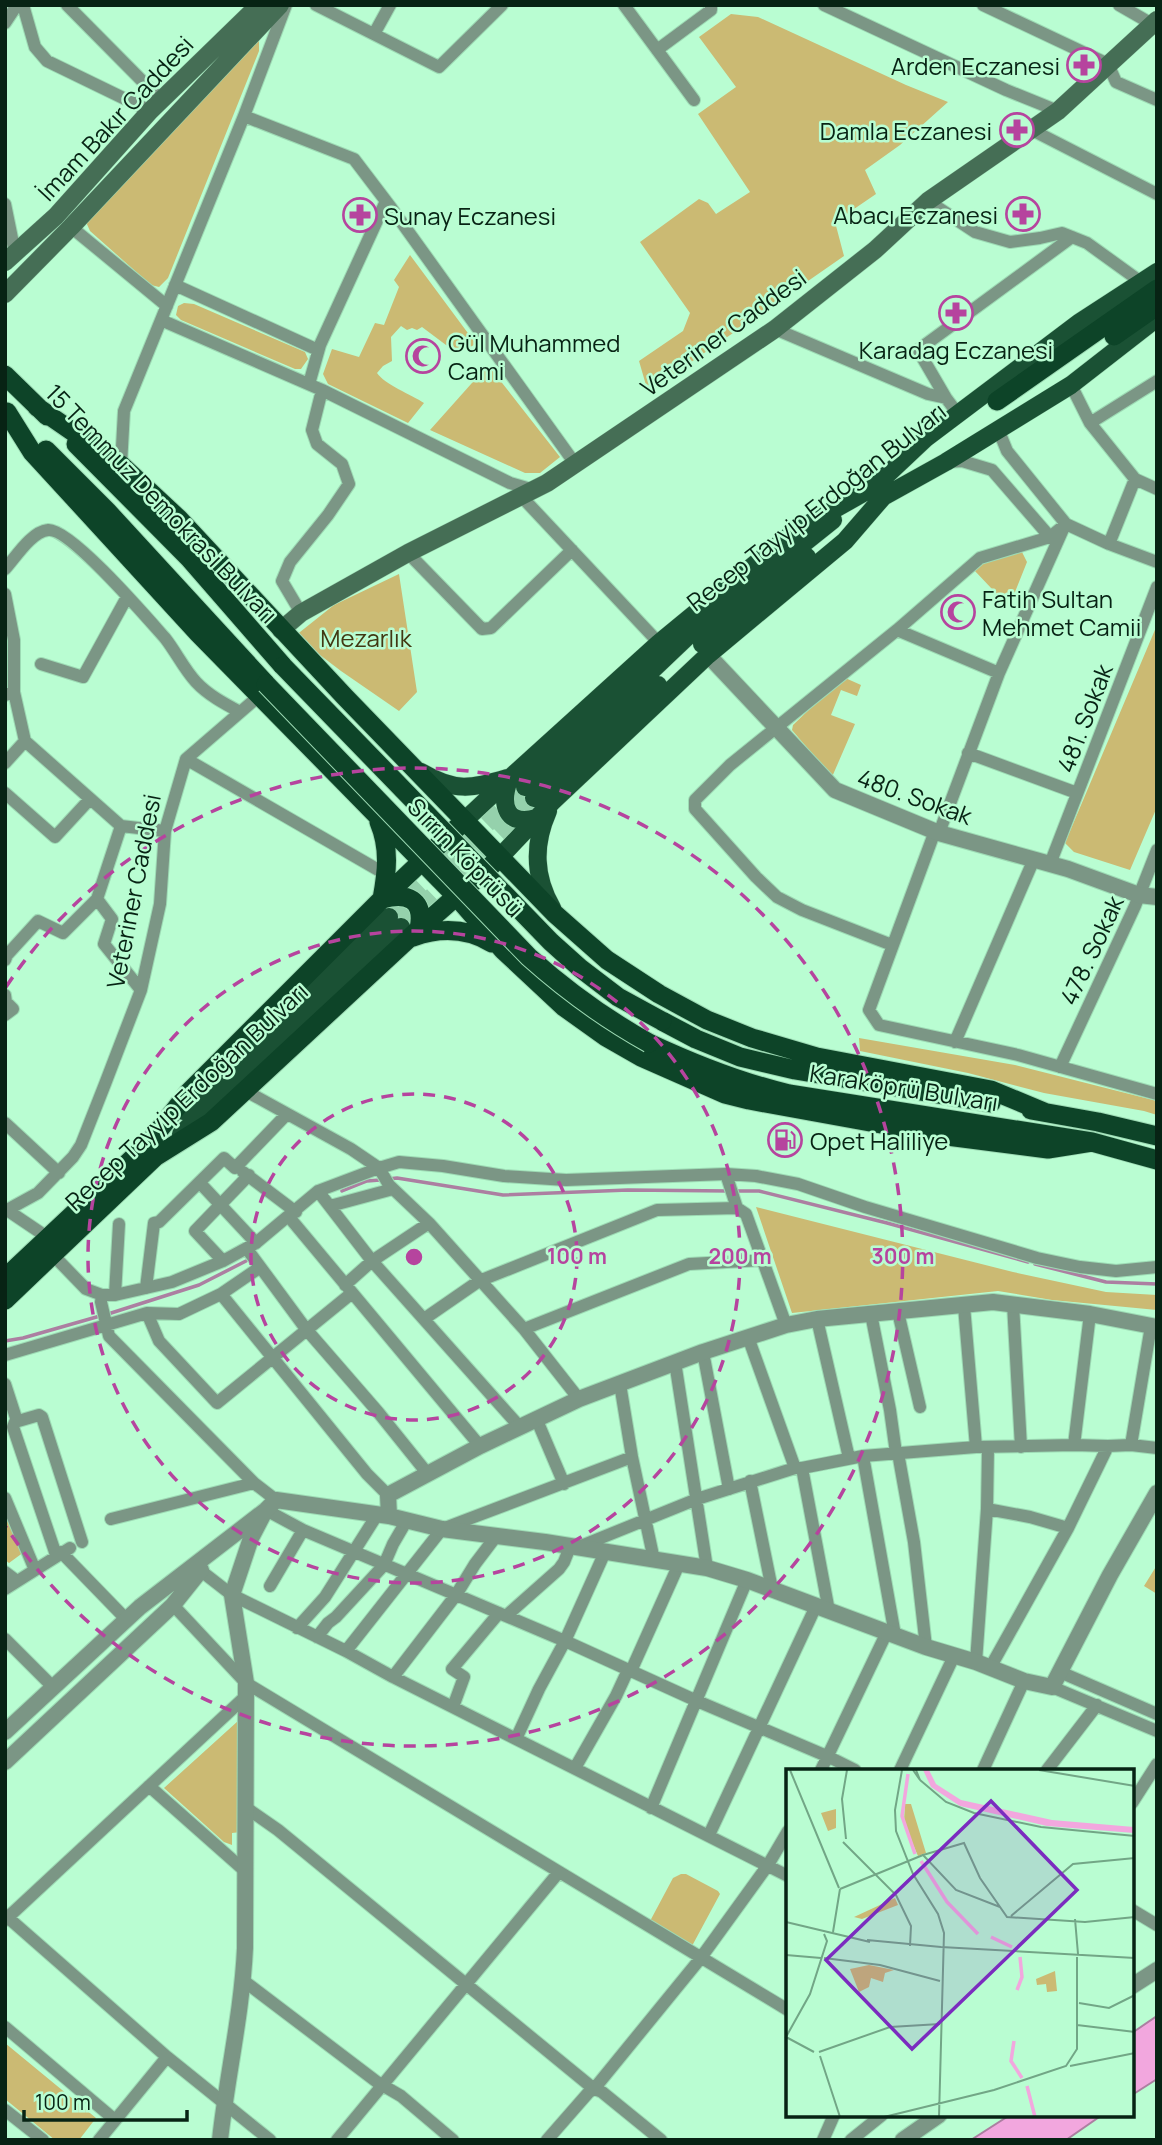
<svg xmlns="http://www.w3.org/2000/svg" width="1162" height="2145" font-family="Manrope,sans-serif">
<rect width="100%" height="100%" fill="#b9fdd2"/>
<!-- green -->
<path fill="#cbba73" d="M731 14 758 17 906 85 948 102 900 145 865 170 876 194 835 222 844 256 648 392 639 361 683 331 690 313 640 242 699 199 708 203 716 214 750 192 698 114 736 87 699 37Z
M259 37V51L168 278 159 287 151 285 90 231 86 222Z
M410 255 476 344 462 351 446 345 422 327 417 330 412 328 407 330 401 326 391 337 392 361 383 366 377 373C384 384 412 395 424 403L408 423 328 384 323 374 332 349 359 357 375 323 384 325 399 287 394 280Z
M184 303 194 304 305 352 308 359 301 369H295L181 320 176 315 178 306Z
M488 365 560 457 540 473H525L430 430Z
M1012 544 1021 550 1027 562 1009 607 974 570Z
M399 574 417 692 399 711 341 671 295 636 334 605Z
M1157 625V807L1130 870 1074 852 1065 843Z
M843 677 861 685 857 696 841 690 831 715 855 724 832 777 792 730 793 725Z
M859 1038 1015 1065 1157 1101V1115L1144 1111 1044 1093 968 1073 860 1051Z
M756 1207 1013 1272 1106 1292 1157 1295V1310L1052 1300 998 1291 792 1313Z
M5 1508 24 1552 9 1563 5 1560Z
M1157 1565V1594L1144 1586Z
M238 1721 241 1832 232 1833V1845L224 1842 164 1788Z
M681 1874H686L718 1891 720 1894 692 1946 649 1923 673 1878Z
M5 2043 96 2118 79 2140H55L5 2099Z"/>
<!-- water -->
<path fill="#f2a7de" stroke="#ac7fa1" stroke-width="2" d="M1157 2016V2079L1132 2095V2033Z
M1010 2115H1102L1066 2140H971Z"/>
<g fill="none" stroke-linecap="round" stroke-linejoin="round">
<!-- stream -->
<path stroke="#ac7fa1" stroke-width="3.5" d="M388 1179 397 1178 503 1195 628 1190 729 1191
M342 1191 367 1181 380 1180
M737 1191H759L887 1223 1028 1262
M1035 1264 1106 1282 1157 1284
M108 1314 199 1285 246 1261
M5 1341 23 1338 100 1316"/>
<!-- primary-tunnel -->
<path stroke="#95d1ac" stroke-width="18" stroke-dasharray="18 9" stroke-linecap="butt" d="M389 917 525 787
M401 927 534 798"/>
<!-- minor casing -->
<g stroke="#9ddab4" stroke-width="14">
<path id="minor" d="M23 5 35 47 47 61 150 111
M67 5 161 100
M316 5 439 67 502 5
M624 5 694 100
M824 5 1006 90 1058 111
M983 5 1108 64 1116 82 1157 100
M1119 5 1152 24
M5 23 17 5
M374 34 390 5
M657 50 711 10V5
M244 116 354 159 392 209 576 465
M1032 130 1157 194
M928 201 975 232 1010 242 1040 238 1062 233 1087 243 1141 282
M5 204 15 253
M71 227 167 306
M175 285 318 350
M161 320 322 390 510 483 534 490
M775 329 928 394 946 398 958 414
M309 384 320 345 386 201
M1071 385 1090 423 1135 479 1157 489
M946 398 918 350 1072 237
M1090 423 1157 381
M998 429 1007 451 1066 524 1109 544 1157 562
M947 462 962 461 992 470 1050 537
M121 465 124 411 244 116 286 5
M521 496 659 643
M1109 544 1135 479
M408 553 482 629 491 628 572 550
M5 569C16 557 31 532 48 530 69 527 149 620 165 638 176 652 184 669 196 682 208 695 225 704 240 712
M5 594 14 640V692
M301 613 282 581 290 562 328 515 349 484 342 464 317 444 312 430 322 390
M897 630 999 673
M41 664 83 677 127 597
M5 695 14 692 25 741 121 826 165 831
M968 753 1077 793
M186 759 387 875
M5 763 25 741
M5 793 55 837 90 799
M935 831 869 1010 879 1025 1018 1055 1157 1094
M939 833 999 673 1064 527
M1050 864 1157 587
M97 899 112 919 104 944 141 990
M892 945 802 910 777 897 756 877 695 809V800L730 765 897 630 980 558 1050 537 1066 524
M5 960 7 955 38 921 63 933 97 899 121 826
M5 995 6 1002 13 1009 5 1015
M955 1042 1034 859
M1060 1067 1135 906 1157 850
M244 1090 351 1149 379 1168 389 1185 429 1223 524 1329 579 1399
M5 1123 59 1173
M243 1172 296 1212
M726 1174 737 1208
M200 1183 256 1243
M318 1191 372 1261 519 1426
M330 1206 393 1189
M7 1210 38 1193 73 1157 81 1145 105 1084 141 990 160 904 165 831 186 759 259 696
M5 1211 7 1210 47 1237
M289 1217 480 1446
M247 1249 306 1329 378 1412 427 1473
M53 1255 86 1289 102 1295H115L172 1282 223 1261 256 1243 318 1191 379 1168 399 1162 443 1166 504 1176 566 1180 726 1174 756 1176 798 1184 865 1207 1037 1258 1080 1267 1116 1271 1157 1267
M223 1261 195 1231 249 1175
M345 1285 372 1261 429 1223
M146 1288 154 1223 159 1222 224 1158 235 1168 286 1115
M221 1294 367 1474 388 1495
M102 1295 101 1302 109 1336 254 1483 276 1500
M115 1295 119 1224
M1013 1304 1021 1447
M964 1306 976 1447
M898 1312 920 1407
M147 1313 159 1341 217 1403 352 1293
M871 1314 890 1410 896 1453
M424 1319 479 1281 657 1210 737 1208 746 1214 786 1325
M817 1319 849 1458
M524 1329 689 1264 764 1260
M748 1337 795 1468
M703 1352 729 1489
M5 1355 147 1313 179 1314 221 1294 259 1268
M675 1362 707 1568
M5 1384 17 1421
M620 1384 632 1457 654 1560
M536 1418 564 1484
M1074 1445 1090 1314
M1131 1445 1151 1326
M898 1453 914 1542 926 1647
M863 1456 895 1635
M802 1468 829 1611
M750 1481 772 1589
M5 1498 35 1570
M987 1509 1030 1517 1068 1528
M266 1510 303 1530 565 1641 697 1701 829 1757 855 1770
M111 1519 254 1483
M576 1548 697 1499 795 1468H802L863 1456 976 1447 1074 1445 1108 1446 1131 1445 1157 1448
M61 1552 126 1619
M56 1555 13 1427 15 1422 39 1415 42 1417 82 1542
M196 1567 232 1595 346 1651 393 1677 788 1876
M5 1572 17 1581
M270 1586 303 1530
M5 1589 70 1548
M173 1605 246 1683 788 2010
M506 1616 559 1569 564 1562 570 1547
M297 1628 325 1597 377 1515
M317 1637 328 1623 336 1617 384 1565 393 1544 407 1520
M5 1639 53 1687
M346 1651 442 1529 632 1457
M976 1662 987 1509 988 1448
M990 1668 1068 1528 1108 1446
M631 1671 679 1564
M1060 1672 1157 1714
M393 1677 456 1595 475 1564 497 1535
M1052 1687 1157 1731
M453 1707 464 1677 452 1669 499 1613
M516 1739 539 1689 565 1641 605 1552
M575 1768 616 1696 628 1670
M821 1770 887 1632
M900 1770 954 1656
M983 1770 1024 1681
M1047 1770 1097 1705
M149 1786 245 1871
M1132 1803 1157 1764
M245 1807 278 1830 594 2089 700 1959 768 1865 788 1831
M651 1808 747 1580
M709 1835 816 1606
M1132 1910 1157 1925
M5 1915 167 2057 270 2140
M5 1920 245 1697
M244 1981 377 2082 401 2096 453 2140
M5 2027 115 2120
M5 2110 43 2140
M99 2140 167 2057
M337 2140 559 1872
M547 2140 589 2092 594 2089 602 2092 661 2140
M823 2140 834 2115
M851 2140 882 2115"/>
</g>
<!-- tertiary casing -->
<g stroke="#9ddab4" stroke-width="18">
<path id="tertiary" d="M708 655 835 790 939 833 1068 869 1139 895 1157 897
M389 1516 388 1495 480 1446 579 1399 703 1352 786 1325 817 1319 993 1302 1090 1314 1157 1327
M5 1732 140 1607 266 1510 276 1500 389 1516 442 1529 545 1542 707 1568 747 1580 926 1647 976 1662 1024 1681 1052 1687 1110 1575 1157 1493
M5 1762 173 1605 201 1570
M1132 1986 1157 1970
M220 2140C227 2076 242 2013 245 1948L246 1683 232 1595 251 1538 263 1515
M903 2140 939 2115"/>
</g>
<!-- secondary casing -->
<g stroke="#9ddab4" stroke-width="19">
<path id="secondary" d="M5 262 56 216 150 111 259 5
M5 294 71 227 280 5
M281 630 301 613 408 553 547 483 775 329 875 250 928 201 1058 111 1157 20"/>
</g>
<!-- primary casing -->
<g stroke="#9ddab4" stroke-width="19">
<path id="primary" d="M702 644 757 596 807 557
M421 772C455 792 471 789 507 778
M509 780C500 805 506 827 537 818
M525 787 584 735 688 636 833 520
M534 798 658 685
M548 811C533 845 534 876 552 908
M465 820 511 777 659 643 794 532 874 487 926 438 1080 322 1157 272
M500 857 552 802 708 655 845 541 883 497 946 462 1071 385 1157 318
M183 1111 389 917
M181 1134 401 927"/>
</g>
<!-- trunk casing -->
<g stroke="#9ddab4" stroke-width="21">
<path id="trunk" d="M1114 336 1157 306
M5 375 47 416
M997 401 1157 289
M37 407 121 465 179 519 345 697 555 914 607 960 659 994 707 1020 752 1038 817 1057 991 1090 1044 1112
M7 412 32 452 198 633 457 897 503 950 564 1007 606 1037 641 1057 725 1094 749 1100 947 1136 1048 1149 1092 1142
M76 444 189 558 283 666
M46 450 107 511 266 684
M379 822C390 848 387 872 382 899
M382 899C407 892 425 899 419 929
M413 937C441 927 467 928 492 943
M662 1021 696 1039 740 1057 795 1070 991 1103
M649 1043C694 1064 739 1082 789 1094L1092 1142 1157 1160
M1031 1110 1098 1122 1157 1136
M5 1278 149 1143 188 1093 382 899 461 824
M5 1300 155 1157 211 1122 419 929 494 863"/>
</g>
<!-- minor -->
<use href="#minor" stroke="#7b9685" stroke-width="12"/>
<!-- tertiary -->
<use href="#tertiary" stroke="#7b9685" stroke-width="16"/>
<!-- secondary -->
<use href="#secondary" stroke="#456e55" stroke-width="18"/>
<!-- primary -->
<use href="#primary" stroke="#1a5134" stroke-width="18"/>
<!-- trunk -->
<use href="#trunk" stroke="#0d4428" stroke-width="19"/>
<!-- trunk-bridge casing -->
<g stroke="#9ddab4" stroke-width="21" stroke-linecap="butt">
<path id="trunk-bridge" d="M283 666 551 942 580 968 618 997 662 1021
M266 684 529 957C567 991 604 1018 649 1043"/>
</g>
<!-- trunk-bridge -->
<use href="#trunk-bridge" stroke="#0d4428" stroke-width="19"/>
</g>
<!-- distance rings -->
<g fill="none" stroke="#b6449e" stroke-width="3.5" stroke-dasharray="12 9">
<circle cx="414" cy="1257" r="163"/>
<circle cx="414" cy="1257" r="326"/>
<path d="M6 987A489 489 0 1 1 6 1527"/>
</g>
<!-- icons -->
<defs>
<g id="pharmacy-ring" transform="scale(1.75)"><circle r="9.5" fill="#b9fdd2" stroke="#b6449e" stroke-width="1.5"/><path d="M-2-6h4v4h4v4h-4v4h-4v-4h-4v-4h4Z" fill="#b6449e"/></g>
<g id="mosque-ring" transform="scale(1.75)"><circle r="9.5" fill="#b9fdd2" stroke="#b6449e" stroke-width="1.5"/><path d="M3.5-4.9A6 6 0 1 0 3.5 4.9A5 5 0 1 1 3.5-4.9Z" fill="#b6449e"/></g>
<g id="fuel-ring" transform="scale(1.75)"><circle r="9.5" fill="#b9fdd2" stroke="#b6449e" stroke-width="1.5"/><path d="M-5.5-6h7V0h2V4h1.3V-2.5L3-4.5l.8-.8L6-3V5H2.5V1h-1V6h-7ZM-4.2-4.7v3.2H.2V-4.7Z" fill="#b6449e"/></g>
</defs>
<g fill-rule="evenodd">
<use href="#pharmacy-ring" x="1084" y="65"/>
<use href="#pharmacy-ring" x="1017" y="130"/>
<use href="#pharmacy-ring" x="1023" y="214"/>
<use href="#pharmacy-ring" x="360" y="215"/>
<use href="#pharmacy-ring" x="956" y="313"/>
<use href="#mosque-ring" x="423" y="356"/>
<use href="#mosque-ring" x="958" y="612"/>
<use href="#fuel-ring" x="785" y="1140"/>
</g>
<g text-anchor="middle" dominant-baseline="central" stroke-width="5" stroke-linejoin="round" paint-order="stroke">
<!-- poi labels -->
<g font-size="24" fill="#072314" stroke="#b9fdd2" text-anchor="start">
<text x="1060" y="65" text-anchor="end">Arden Eczanesi</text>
<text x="992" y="130" text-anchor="end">Damla Eczanesi</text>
<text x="998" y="214" text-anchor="end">Abacı Eczanesi</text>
<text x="384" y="215">Sunay Eczanesi</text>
<text x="448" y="342">Gül Muhammed<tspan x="448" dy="28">Cami</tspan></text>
<text x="956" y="349" text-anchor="middle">Karadag Eczanesi</text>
<text x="982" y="598">Fatih Sultan<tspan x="982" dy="28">Mehmet Camii</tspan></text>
<text x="810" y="1140">Opet Haliliye</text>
</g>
<!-- street labels -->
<g font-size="24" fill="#072314" stroke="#b9fdd2">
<text transform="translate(115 118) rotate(-47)">İmam Bakır Caddesi</text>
<text transform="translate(723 332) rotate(-36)">Veteriner Caddesi</text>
<text transform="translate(162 503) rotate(46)">15 Temmuz Demokrasi Bulvarı</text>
<text transform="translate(816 506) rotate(-38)">Recep Tayyip Erdoğan Bulvarı</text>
<text transform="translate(1084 718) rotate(-69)">481. Sokak</text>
<text transform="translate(915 796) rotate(20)">480. Sokak</text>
<text transform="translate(466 857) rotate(46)">Sırrın Köprüsü</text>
<text transform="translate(133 891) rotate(-79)">Veteriner Caddesi</text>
<text transform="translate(1091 950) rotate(-65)">478. Sokak</text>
<text transform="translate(904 1087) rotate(9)">Karaköprü Bulvarı</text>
<text transform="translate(186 1096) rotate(-43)">Recep Tayyip Erdoğan Bulvarı</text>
</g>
<!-- park labels -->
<g font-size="24" fill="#413812" stroke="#b9fdd2">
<text x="366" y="637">Mezarlık</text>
</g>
</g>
<!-- overview -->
<g transform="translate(786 1769)">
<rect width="348" height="348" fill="#b9fdd2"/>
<path d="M119 35H125L140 84 132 87 118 54ZM50 40V59L42 62 35 44ZM109 129 112 136 76 150 68 148ZM83 196 108 201 99 204 97 213 85 209 83 218 73 223 64 200ZM269 202 271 222 261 223 260 215 251 216 250 210Z" fill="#cbba73"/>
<path d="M137 1H143L150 15 175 31 266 51 348 58V64L261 57 174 37 145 18Z" fill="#f2a7de"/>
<path fill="none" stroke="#f2a7de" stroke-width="3.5" d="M122 5 116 47 129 85M135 92 161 133 192 165M205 168 226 178M231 221 236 208 234 188M228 272 225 292 236 309M241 317 249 348"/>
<path fill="none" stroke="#72a686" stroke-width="2" d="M4 1 53 119M116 1 109 41 110 62 127 105 152 145 158 164 153 348M127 1 134 11 130 1M253 1 349 17M134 11 160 33 188 44 255 58 349 67M60 70 56 30 61 1M57 73 110 126 125 157 124 177M54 120 137 86M214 138 170 121 137 86 178 74 194 109 221 148 299 153 349 148M225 147 287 95 349 89M289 150 292 185M0 153 84 173M47 163 54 120M81 171 155 178M155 178 349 189M0 186 35 189M38 189 94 196 154 212M293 234 323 239 349 226M291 256 349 263M28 283 0 268 24 225 41 172 38 165M33 283 104 258 154 255M34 287 54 348M284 297 349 284M98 348 208 321 280 297 291 280V188"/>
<path fill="#7b2cbf" fill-opacity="0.15" stroke="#7b2cbf" stroke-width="3.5" d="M205 32 291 121 126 280 40 191Z"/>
<rect width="348" height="348" fill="none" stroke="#072314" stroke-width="3.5"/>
</g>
<circle cx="414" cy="1257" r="10" fill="#b6449e" stroke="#b9fdd2" stroke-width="3.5"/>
<g font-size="21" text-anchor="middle" font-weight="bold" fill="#b6449e" stroke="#b9fdd2" stroke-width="5" stroke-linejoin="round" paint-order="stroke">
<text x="577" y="1264">100 m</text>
<text x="740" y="1264">200 m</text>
<text x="903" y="1264">300 m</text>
</g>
<!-- border -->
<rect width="1162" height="2145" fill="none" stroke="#072314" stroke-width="14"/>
<!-- scale -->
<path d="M24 2110v10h163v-10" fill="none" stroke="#072314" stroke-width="3.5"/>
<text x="35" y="2110" font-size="21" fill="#072314" stroke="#b9fdd2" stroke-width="5" paint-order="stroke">100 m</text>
</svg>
